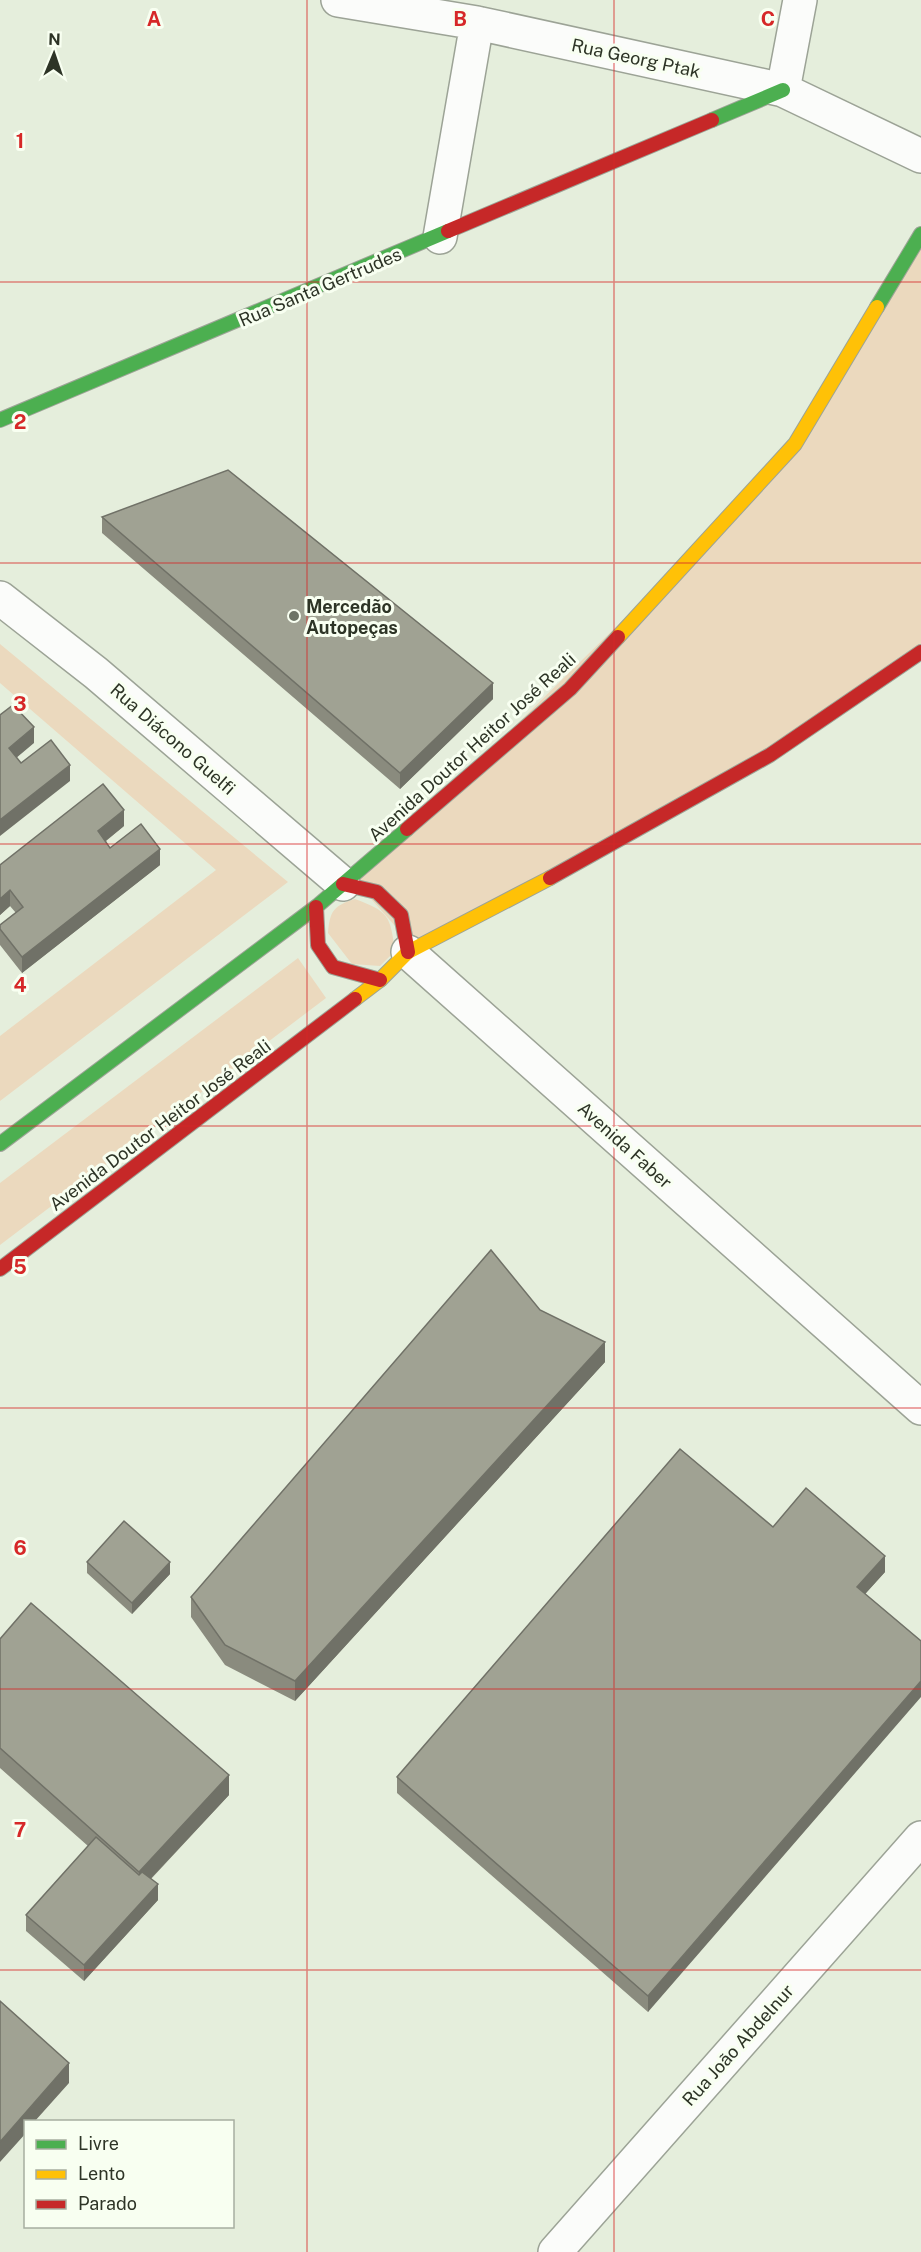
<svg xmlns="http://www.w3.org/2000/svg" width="921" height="2252" font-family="'Public Sans',sans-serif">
<rect width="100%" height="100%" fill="#e5eedc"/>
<!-- green -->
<path fill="#ebd9be" d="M921 240V646L767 752 412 945 356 882 798 448Z
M0 644 288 882 0 1101V1036L216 870 0 683Z
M355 899C389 912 390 915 395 951L380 966 352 964 328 933C330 911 333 906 355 899Z
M298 958 326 998 0 1245V1183Z"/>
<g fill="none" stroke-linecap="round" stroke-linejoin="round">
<!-- street casing -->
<g stroke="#9ca396" stroke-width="36">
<path id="street" d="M338 0 477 23 783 90 921 156
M783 90 800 0
M440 237 477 23
M0 598 96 673 343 884
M408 952 921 1408
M555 2252 921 1838"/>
</g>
<!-- fast casing -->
<g stroke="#9ca396" stroke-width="16">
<path id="fast" d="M712 120 783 90
M877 307 921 234
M0 420 448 231
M0 1144 316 907 407 829"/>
</g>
<!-- slow casing -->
<g stroke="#9ca396" stroke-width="16">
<path id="slow" d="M618 637 795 444 877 307
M355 999 380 980 408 952 550 878"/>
</g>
<!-- jam casing -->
<g stroke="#9ca396" stroke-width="16">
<path id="jam" d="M448 231 712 120
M407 829 570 689 618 637
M550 878 770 755 921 652
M343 884 377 892 401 915 408 952
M316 907 318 945 333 967 380 980
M0 1269 355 999"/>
</g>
<!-- street -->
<use href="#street" stroke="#fbfcfa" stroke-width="33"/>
<!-- fast -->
<use href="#fast" stroke="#4caf50" stroke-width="14"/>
<!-- slow -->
<use href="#slow" stroke="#ffc107" stroke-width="14"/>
<!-- jam -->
<use href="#jam" stroke="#c62828" stroke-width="14"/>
</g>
<!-- wall -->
<path fill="#8a8b7e" d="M102 517 493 699 400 789 102 533Z
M124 826 106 841 110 848 160 865 22 973 0 945V925L16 913 10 906 0 915V865Z
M540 1310 605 1362 295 1701 225 1665 191 1617V1597Z
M773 1527 885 1572 865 1594 648 2012 397 1793V1777Z
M87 1562 170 1574 132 1614 87 1573Z
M0 1639 229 1795 151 1879 158 1900 84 1981 26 1931V1915L88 1846 0 1768Z"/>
<!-- shaded-wall -->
<path fill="#707167" d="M493 683V699L400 789V773Z
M34 727V743L9 764V748Z
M70 765V781L0 836V820Z
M124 810V826L98 847V831Z
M160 849V865L22 973V957Z
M10 890V906L0 915V899Z
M605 1342V1362L295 1701V1681Z
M885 1556V1572L857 1603V1587Z
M170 1562V1574L132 1614V1603Z
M921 1681V1697L648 2012V1996Z
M229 1775V1795L139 1891V1872Z
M158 1884V1900L84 1981V1965Z
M69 2063V2083L35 2121H26V2133L0 2162V2142Z"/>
<!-- building -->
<path fill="#a0a293" stroke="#707167" stroke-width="1.5" d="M228 470 493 683 400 773 102 517Z
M13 705 34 727 9 748 21 763 51 740 70 765 0 820V715Z
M103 784 124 810 98 831 110 848 141 824 160 849 22 957 0 929V925L23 907 10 890 0 899V865Z
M491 1250 540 1310 605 1342 295 1681 225 1645 191 1597Z
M680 1449 773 1527 806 1488 885 1556 857 1587 921 1641V1681L648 1996 397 1777Z
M124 1521 170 1562 132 1603 87 1562Z
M31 1603 229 1775 139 1872 0 1748V1639Z
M96 1837 139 1875 142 1872 158 1884 84 1965 26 1915Z
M0 2001 69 2063 0 2142Z"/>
<!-- grid -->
<path fill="none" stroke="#d62828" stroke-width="1.5" stroke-opacity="0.55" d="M307 0V2252M614 0V2252M0 282H921M0 563H921M0 844H921M0 1126H921M0 1408H921M0 1689H921M0 1970H921"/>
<!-- markers -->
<circle fill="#6d7566" stroke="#f8fff1" stroke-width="2" cx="294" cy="616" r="6"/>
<g text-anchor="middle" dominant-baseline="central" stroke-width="6" stroke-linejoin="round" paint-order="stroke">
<!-- street labels -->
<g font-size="18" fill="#2d3426" stroke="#f8fff1">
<text transform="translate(636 58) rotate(12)">Rua Georg Ptak</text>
<text transform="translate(320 287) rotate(-23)">Rua Santa Gertrudes</text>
<text transform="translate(173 739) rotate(41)">Rua Diácono Guelfi</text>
<text transform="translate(472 747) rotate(-42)">Avenida Doutor Heitor José Reali</text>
<text transform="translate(160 1125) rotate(-37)">Avenida Doutor Heitor José Reali</text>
<text transform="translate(625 1145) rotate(42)">Avenida Faber</text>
<text transform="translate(738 2045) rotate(-48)">Rua João Abdelnur</text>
</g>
<!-- poi labels -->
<g font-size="18" font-weight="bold" fill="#2d3426" stroke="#f8fff1" text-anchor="start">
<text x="306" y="606">Mercedão<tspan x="306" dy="21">Autopeças</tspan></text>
</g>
</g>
<g font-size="20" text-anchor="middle" font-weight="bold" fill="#d62828" stroke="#f8fff1" stroke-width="6" stroke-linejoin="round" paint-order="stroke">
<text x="154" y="26">A</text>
<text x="460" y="26">B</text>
<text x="768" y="26">C</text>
<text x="20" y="148">1</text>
<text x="20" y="429">2</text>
<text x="20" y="711">3</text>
<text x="20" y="992">4</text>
<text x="20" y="1274">5</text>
<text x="20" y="1555">6</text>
<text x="20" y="1837">7</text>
</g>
<!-- legend -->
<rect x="24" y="2120" width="210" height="108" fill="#f8fff1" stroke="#a7aea0" stroke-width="1.5"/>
<rect x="36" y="2140" width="30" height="9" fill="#4caf50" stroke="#a7aea0" stroke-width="1.5"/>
<text x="78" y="2150" font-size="18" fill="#2d3426">Livre</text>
<rect x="36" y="2170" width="30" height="9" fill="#ffc107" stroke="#a7aea0" stroke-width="1.5"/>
<text x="78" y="2180" font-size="18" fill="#2d3426">Lento</text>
<rect x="36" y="2200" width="30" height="9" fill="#c62828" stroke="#a7aea0" stroke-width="1.5"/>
<text x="78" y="2210" font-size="18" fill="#2d3426">Parado</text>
<!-- north arrow -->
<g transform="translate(54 54) rotate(2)" stroke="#f8fff1" stroke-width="4.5" paint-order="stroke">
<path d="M0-4.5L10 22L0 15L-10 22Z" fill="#2d3426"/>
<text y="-9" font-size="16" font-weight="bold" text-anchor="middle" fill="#2d3426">N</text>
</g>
</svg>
